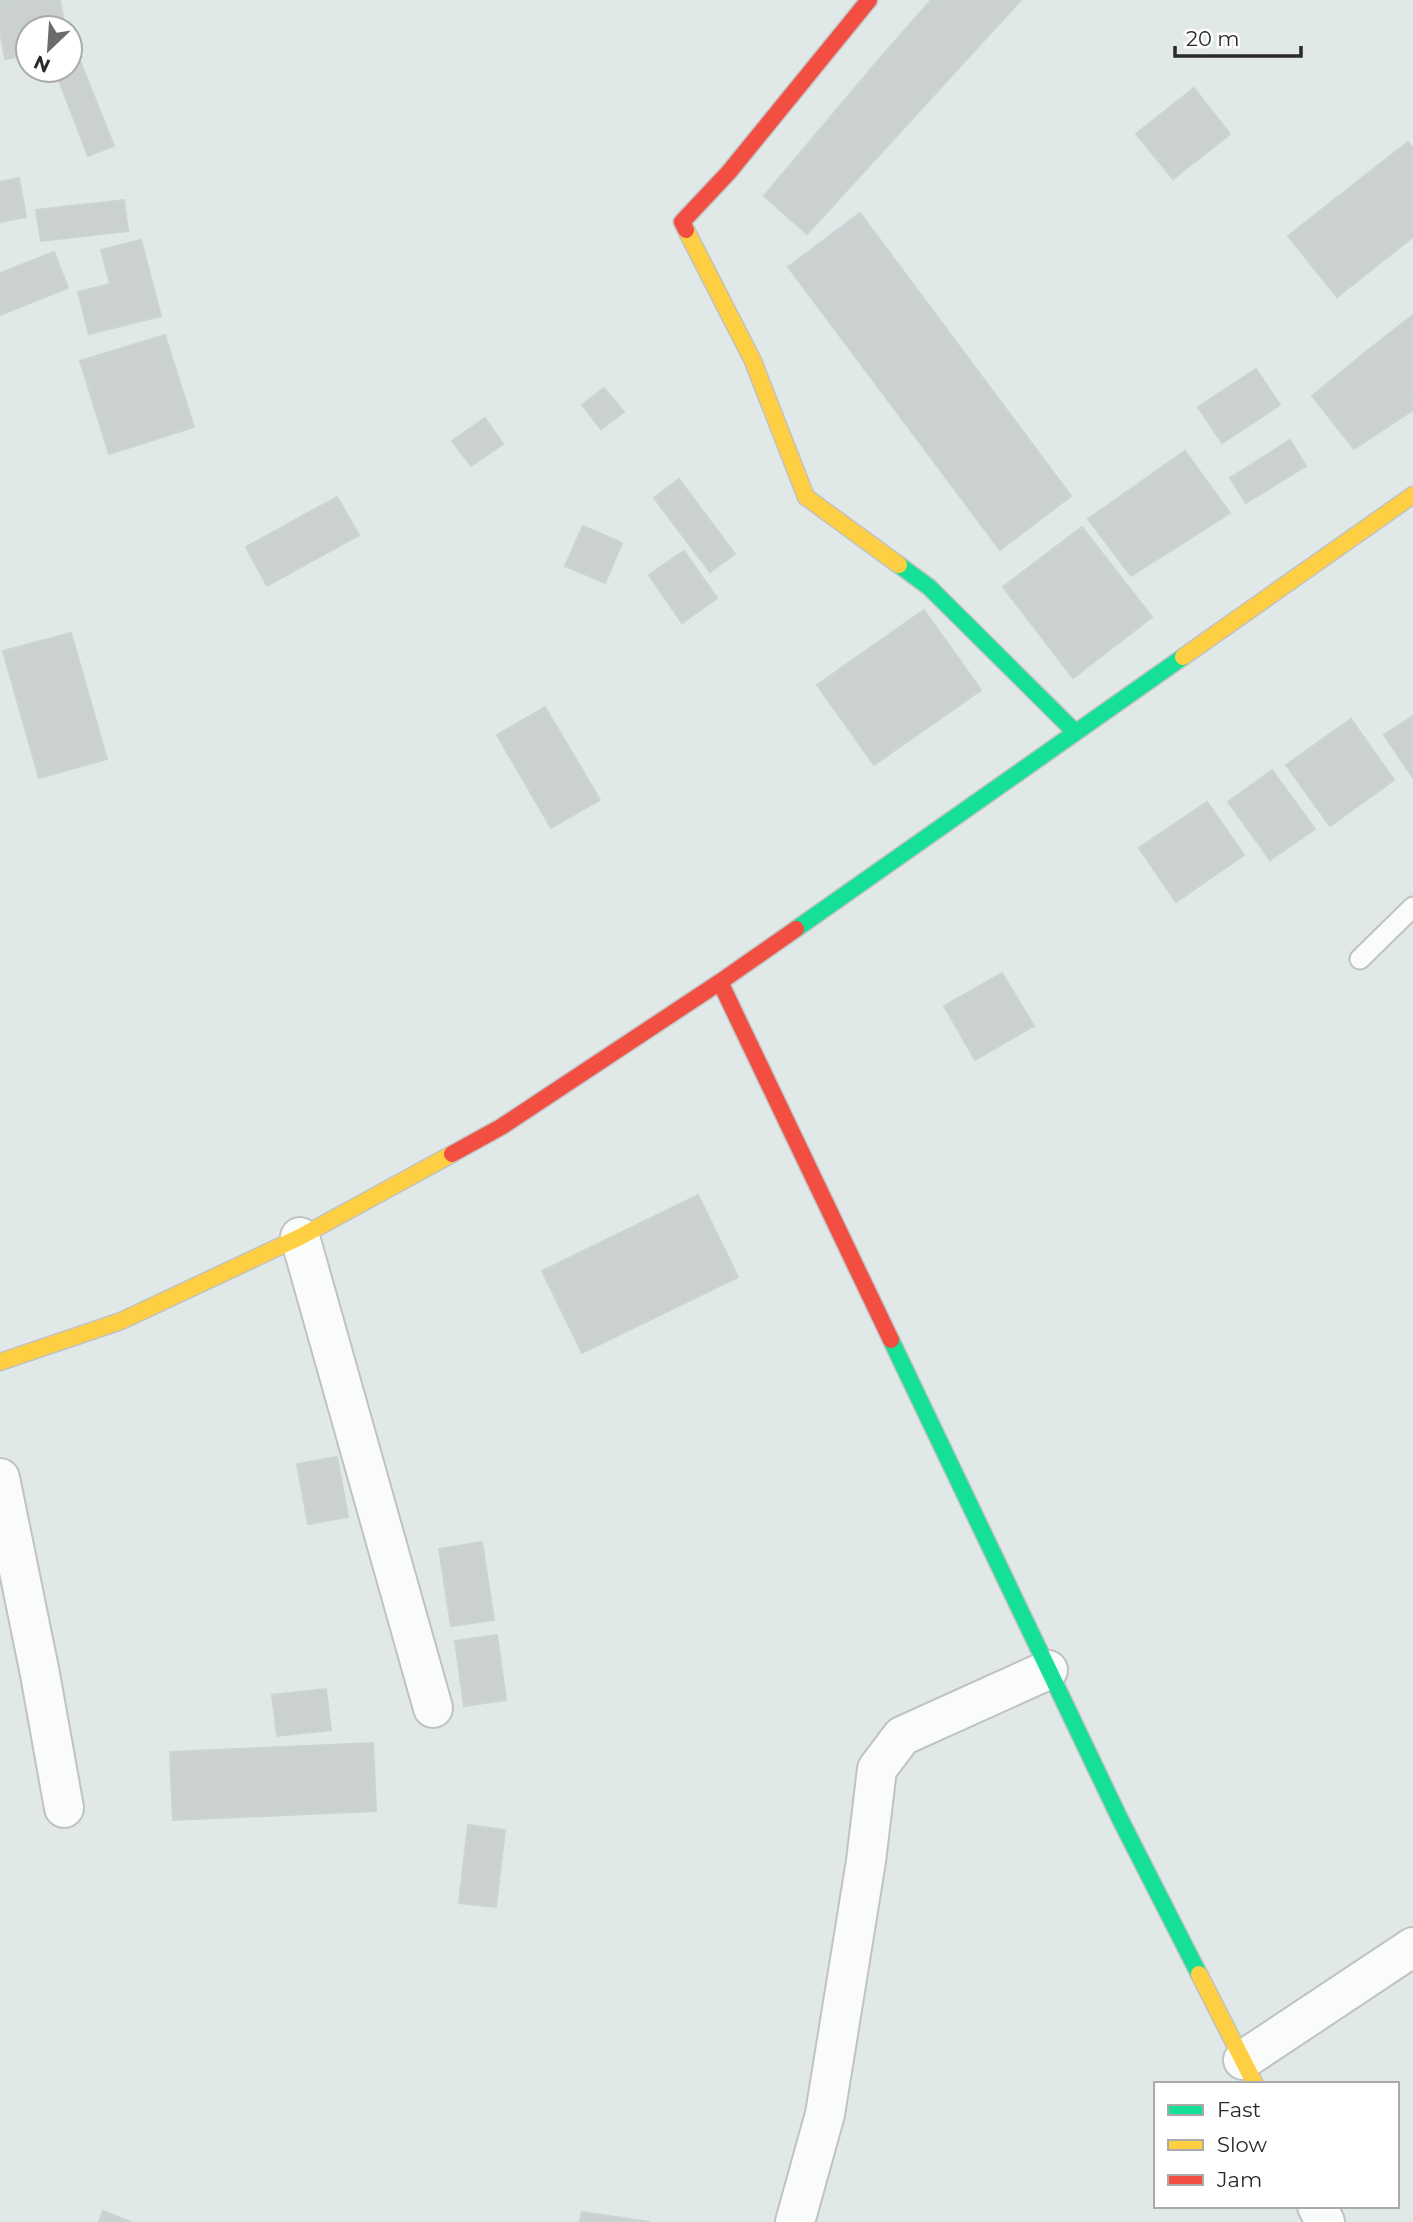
<svg xmlns="http://www.w3.org/2000/svg" width="1413" height="2222" font-family="Montserrat,sans-serif">
<rect width="100%" height="100%" fill="#e0e8e8"/>
<!-- building -->
<path fill="#cbd1d1" stroke="#ccd3d3" stroke-width="2" d="M0 0H60L65 28H28V55L5 59 0 31Z
M931 0H1021L923 107 875 64Z
M78 56 114 146 88 156 55 70H70V59Z
M875 64 923 107 807 234 764 196Z
M1194 88 1230 134 1173 179 1136 134Z
M1408 142 1413 148V237L1337 297 1288 236Z
M19 178 26 217 0 222V182Z
M124 200 128 231 41 241 36 210Z
M860 213 1071 496 1000 550 788 267Z
M141 240 161 316 89 334 78 292 110 284 101 250Z
M54 252 68 288 0 315V273Z
M1413 315V399L1372 347Z
M165 335 194 427 109 454 80 361Z
M1372 347 1413 399V410L1354 449 1312 396Z
M1256 369 1280 405 1222 443 1198 407Z
M604 388 624 412 601 429 582 405Z
M485 418 503 444 471 466 452 441Z
M1290 440 1306 466 1246 503 1230 478Z
M1185 451 1230 513 1131 576 1088 519Z
M679 479 735 554 710 572 654 498Z
M337 497 359 535 267 586 246 547Z
M583 526 622 543 605 583 565 566Z
M1082 527 1152 617 1073 678 1003 587Z
M684 551 717 598 682 623 649 575Z
M924 610 981 690 874 765 817 685Z
M71 633 107 759 39 778 3 651Z
M545 707 600 800 551 828 497 735Z
M1413 716V778L1384 735Z
M1351 719 1394 780 1330 826 1286 765Z
M1272 770 1315 829 1270 860 1228 802Z
M1207 802 1244 855 1176 902 1139 848Z
M1002 973 1034 1026 975 1060 944 1006Z
M698 1195 738 1277 582 1353 542 1271Z
M337 1457 348 1517 308 1524 297 1464Z
M482 1542 494 1620 451 1626 439 1549Z
M497 1635 506 1700 464 1706 455 1641Z
M326 1689 331 1730 277 1736 272 1695Z
M373 1743 376 1811 173 1820 170 1752Z
M468 1825 505 1830 496 1907 459 1903Z
M103 2211 131 2222H99Z
M582 2212 650 2222H580Z"/>
<g fill="none" stroke-linecap="round" stroke-linejoin="round">
<!-- lane casing -->
<g stroke="#c1c2c2" stroke-width="23">
<path id="lane" d="M1360 959 1413 907"/>
</g>
<!-- street casing -->
<g stroke="#c1c2c2" stroke-width="42">
<path id="street" d="M300 1237 433 1708
M0 1478 40 1674 64 1808
M1243 2060 1413 1947
M1317 2206 1325 2222
M795 2222 825 2114 866 1861 877 1769 902 1736 1048 1670"/>
</g>
<!-- fast casing -->
<g stroke="#c1c2c2" stroke-width="19">
<path id="fast" d="M899 565 929 587 1075 732
M796 929 1183 657
M891 1340 1120 1819 1199 1974"/>
</g>
<!-- slow casing -->
<g stroke="#c1c2c2" stroke-width="19">
<path id="slow" d="M686 230 753 361 806 497 899 565
M1183 657 1413 495
M0 1362 121 1321 300 1237 452 1154
M1199 1974 1255 2084"/>
</g>
<!-- jam casing -->
<g stroke="#c1c2c2" stroke-width="19">
<path id="jam" d="M686 230 682 222 729 172 869 0
M720 982 891 1340
M452 1154 501 1127 720 982 796 929"/>
</g>
<!-- lane -->
<use href="#lane" stroke="#fafcfc" stroke-width="19"/>
<!-- street -->
<use href="#street" stroke="#fafcfc" stroke-width="38"/>
<!-- fast -->
<use href="#fast" stroke="#16e098" stroke-width="16"/>
<!-- slow -->
<use href="#slow" stroke="#ffcf43" stroke-width="16"/>
<!-- jam -->
<use href="#jam" stroke="#f24e42" stroke-width="16"/>
</g>
<!-- legend -->
<rect x="1154" y="2082" width="245" height="126" fill="#ffffff" stroke="#aaaaaa" stroke-width="2"/>
<rect x="1168" y="2105" width="35" height="10" fill="#16e098" stroke="#aaaaaa" stroke-width="2"/>
<text x="1217" y="2117" font-size="21" fill="#2a2a2a">Fast</text>
<rect x="1168" y="2140" width="35" height="10" fill="#ffcf43" stroke="#aaaaaa" stroke-width="2"/>
<text x="1217" y="2152" font-size="21" fill="#2a2a2a">Slow</text>
<rect x="1168" y="2175" width="35" height="10" fill="#f24e42" stroke="#aaaaaa" stroke-width="2"/>
<text x="1217" y="2187" font-size="21" fill="#2a2a2a">Jam</text>
<!-- north arrow -->
<g transform="translate(49 49) rotate(205)"><circle r="33" fill="#ffffff" stroke="#aaaaaa" stroke-width="2"/>
<path d="M0-5L12 26L0 18L-12 26Z" fill="#6a6c6c"/>
<text y="-10" font-size="19" font-weight="bold" text-anchor="middle" fill="#2a2a2a">N</text>
</g>
<!-- scale -->
<path d="M1175 46v10h126v-10" fill="none" stroke="#2a2a2a" stroke-width="3.5"/>
<text x="1186" y="46" font-size="21" fill="#2a2a2a" stroke="#ffffff" stroke-width="5" paint-order="stroke">20 m</text>
</svg>
